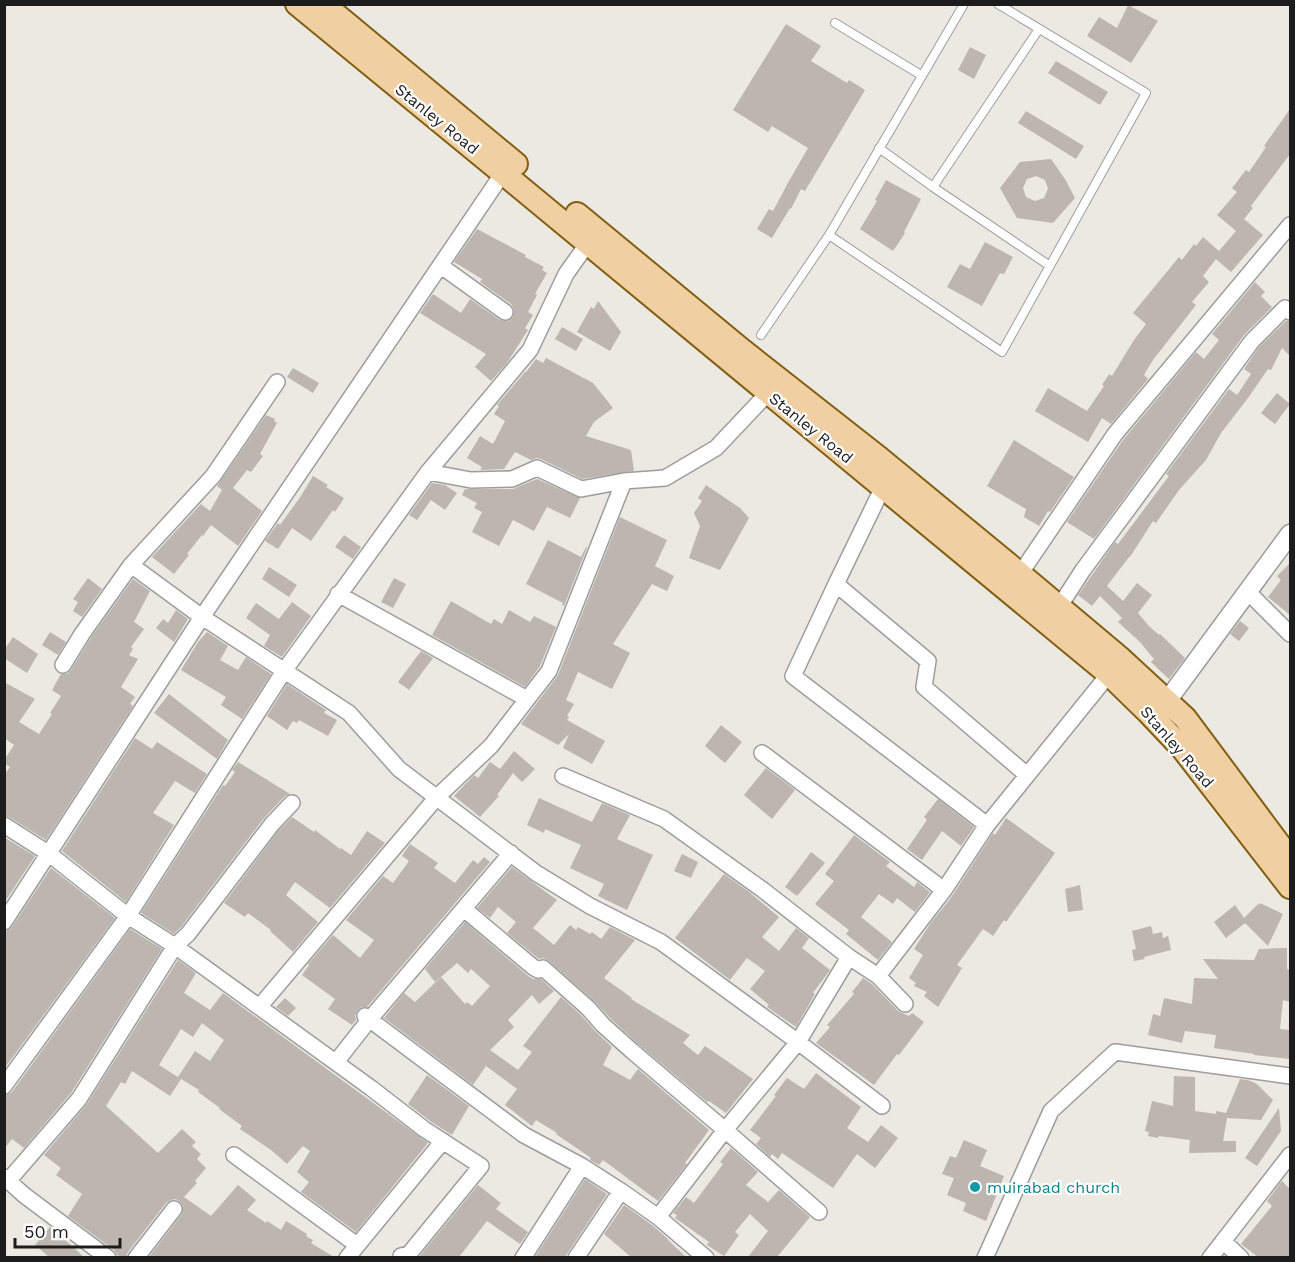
<svg xmlns="http://www.w3.org/2000/svg" width="1295" height="1262" font-family="'Work Sans',sans-serif">
<rect width="100%" height="100%" fill="#ece9e2"/>
<!-- building -->
<path fill="#bcb5b0" fill-rule="evenodd" d="M1128 5 1158 21 1131 63 1087 36 1099 17 1117 28Z
M786 24 821 46 811 61 847 83 849 80 865 90 805 191 801 189 791 209 790 208 772 238 757 229 769 209 773 211 789 181 808 148 772 126 768 132 733 110Z
M970 47 986 55 974 79 958 70Z
M1056 61 1108 92 1100 105 1048 73Z
M1290 109V154L1251 206 1253 208 1244 219 1263 235 1231 272 1216 259 1203 276 1209 282 1192 302 1196 305 1153 360 1144 375 1148 379 1111 424 1102 418 1088 442 1035 411 1048 388 1087 411 1104 386 1102 385 1109 374 1112 376 1134 340 1146 324 1133 313 1179 257 1182 260 1194 244 1196 246 1203 237 1219 251 1236 231 1217 215 1237 192 1232 188 1246 170 1249 172 1266 147 1264 146Z
M1026 111 1084 146 1076 159 1018 123Z
M1051 159 1065 179 1075 198 1053 223 1017 218 1000 188 1020 162ZM1036 176 1045 180 1048 189 1044 198 1035 201 1026 197 1023 188 1027 179Z
M886 180 921 199 904 232 905 233 893 251 860 229 877 201 875 200Z
M477 229 526 255 525 257 544 267 542 270 547 273 535 294 537 295 528 312 533 315 525 328 528 330 507 363 491 381 475 367 486 354 420 313 433 294 461 313 470 299 500 320 508 321 513 317 514 309 511 304 480 282 482 279 454 262Z
M985 242 1013 257 1004 274 1000 273 982 306 947 287 960 264 970 269Z
M1255 282 1265 292 1261 296 1272 307 1244 335 1094 539 1067 522 1123 440 1196 352 1204 359 1219 340 1212 334Z
M598 301 621 332 610 351 577 332 591 307 594 309Z
M1286 321H1290V356L1282 348 1271 370 1268 369 1248 398 1221 433 1206 460 1179 490 1156 523 1153 521 1130 557H1129L1107 586 1123 601 1137 583 1152 595 1138 613 1149 626 1159 635 1160 634 1185 658 1169 679 1151 662 1154 659 1140 642 1118 622 1122 618 1100 596 1092 606 1078 595 1115 542 1118 544 1169 476 1166 474 1229 389 1237 395 1251 374 1244 369 1259 347Z
M562 327 583 339 576 351 555 339Z
M546 358 593 383 613 408 594 422 586 436 631 450 634 471 582 479 541 459 537 458 531 460 515 452 504 469 480 470 482 467 467 458 480 436 493 444 505 421 494 414 499 406 497 405 525 372H526L536 359 543 363Z
M293 368 319 383 313 393 287 377Z
M1277 393 1290 404 1275 424 1261 413Z
M266 415 275 419 274 421 277 423 260 454 263 456 251 472 247 470 233 488 262 511 238 546 211 525 203 536 202 535 187 554 189 555 174 574 152 557 201 504 210 511 222 490 217 486Z
M1014 440 1074 477 1050 512 1048 511 1039 526 1024 517 1026 509 987 486Z
M313 476 328 485 326 487 344 498 335 512 333 510 311 541 292 528 278 549 265 541 278 523 280 525 301 496Z
M537 479 580 498 570 518 547 507 534 531 513 520 499 546 472 532 482 512 474 508 477 503 462 495 465 489H513Z
M432 483 445 485 457 493 445 510 431 500 417 520 409 515Z
M706 485 740 508 749 518 720 570 689 558 700 526 694 513 702 501 698 498Z
M620 517 667 540 655 566 674 576 667 591 652 584 613 644 630 653 612 689 578 672 566 700 574 704 567 716 569 717 567 720 605 741 592 764 563 748 569 734 558 745 521 724 558 675Z
M344 535 361 547 353 559 335 547Z
M548 540 581 557 586 547 587 548 564 606 562 605 563 603 526 584Z
M1290 563V615L1268 597 1281 580 1277 576Z
M269 567 297 585 289 597 262 579Z
M88 578 102 589 82 617 73 611 78 602 73 599Z
M394 578 406 584 393 608 381 602Z
M133 579 150 591 134 622 144 629 131 647 133 649 129 655 138 659 121 687 135 697 130 704 133 706 46 840 9 817 4 815V775L10 767 4 763V760L14 745 4 738V682L35 699 19 722 39 734 52 714 50 713 61 696 52 690 61 674H67L71 670 90 639Z
M451 601 491 624 494 619 502 624 509 610 530 622 534 616 556 627 540 666 525 687 432 635Z
M292 602 311 616 282 657 264 646 270 635 246 618 256 603 279 619Z
M176 610 188 619 174 642 156 628 163 619 168 623Z
M1240 621 1249 628 1239 641 1230 634Z
M50 632 66 642 58 655 42 645Z
M207 632 228 646 220 660 238 670 246 657 271 674 242 719 221 705 226 697 181 670 198 642Z
M13 637 38 654 27 673 4 658V650Z
M421 651 433 658 409 690 398 682Z
M287 684 326 710 324 713 337 720 328 736 299 720 297 723 293 721 287 730 267 716Z
M169 694 228 740 217 759 154 713Z
M721 725 742 742 725 763 705 746Z
M135 738 152 749 157 742 207 774 195 793 175 781 153 813 174 825 126 902 62 851Z
M514 751 535 769 522 782 513 773 497 795 499 796 480 817 454 796 474 775 478 778 490 762 500 769Z
M238 762 290 794 285 796 264 818 181 927 174 934 141 913 223 785 225 786 235 772 232 770Z
M766 768 795 790 772 819 744 795Z
M539 798 592 822 602 803 630 815 617 839 653 855 627 910 598 896 604 884 570 868 581 845 545 829 544 833 527 825Z
M938 799 974 827 961 846 942 831 922 860 907 849 927 820 924 817Z
M292 817 314 832 315 830 340 849 341 848 351 855 367 831 385 843 330 908 295 882 286 895 318 922 293 952 270 931 271 930 248 913 245 917 224 903 279 830Z
M1006 818 1055 853 1006 922 1004 920 993 936 983 929 957 965 962 968 938 1007 924 996 927 992 914 986 916 983 909 978 923 955 914 949 930 924 950 899 993 833 995 835Z
M854 835 890 862 886 866 914 887 917 882 930 892 915 912 897 898 893 904 879 894 861 917 892 942 878 960 846 934 849 930 815 904 834 881 825 874Z
M4 837 35 856 4 903Z
M410 844 438 863 434 868 455 883 473 860 478 864 484 857 490 862 367 1007H362L358 1010 355 1015 356 1020 352 1025 328 1009 335 999 302 975 309 965 308 964 333 935 360 958 374 940 346 920 383 876 393 883 409 861 402 856Z
M811 852 825 863 797 896 785 887Z
M682 854 698 862 691 878 674 871Z
M512 867 557 900 533 928 554 945 570 925 576 930 578 927 590 934 592 932 601 939 610 927 635 940 604 978 632 998 631 999 690 1035 683 1043 698 1055 705 1046 753 1079 726 1113 709 1101 707 1102 638 1044 610 1018 594 1001 549 961 544 958 539 959 507 933 516 922 498 907 490 918 477 908Z
M51 868 115 918 4 1069V932L9 930 12 927Z
M724 874 748 891 779 917 762 937 779 951 796 928 809 938 802 948 830 970 813 993 815 994 796 1027 767 1007 769 1005 750 989 765 971 747 958 730 980 675 938Z
M1080 885 1083 910 1068 912 1065 889Z
M1260 903 1283 914 1268 946 1245 923 1226 938 1214 922 1235 905 1244 918 1258 904 1259 905Z
M465 922 527 975 533 979H541L554 991 539 1004 532 995 508 1020 514 1027 490 1050 518 1070 532 1052 523 1046 561 997 581 1015 596 1032 612 1047 603 1065 630 1080 638 1069 709 1130 685 1163 687 1164 658 1201 603 1160 599 1165 590 1160 591 1158 556 1134 557 1133 536 1120 532 1126 505 1105 517 1089 486 1066 473 1085 384 1018 404 993 415 1002 441 977 465 1004 467 1002 472 1006 490 986 471 969 468 973 457 963 435 982 425 969Z
M1151 926 1153 934 1162 932 1163 938 1168 936 1171 950 1144 957 1145 959 1134 961 1132 950 1136 949 1132 931Z
M130 929 162 949 71 1093 24 1148 12 1139 4 1149V1096L12 1092Z
M1287 948V969L1290 970V1002L1283 1000 1280 1029 1290 1030V1059L1254 1055V1054L1214 1048 1216 1035 1185 1031 1182 1043 1148 1035 1153 1014 1160 1016 1164 998 1192 1004 1194 978 1218 979 1203 959 1254 960 1259 949Z
M178 960 196 973 184 993 210 1010 223 993 428 1143 356 1232 301 1192 309 1182 297 1172 310 1151 303 1146 287 1164 271 1150 240 1129 242 1126 219 1109 220 1108 198 1092 199 1090 178 1077 195 1051 210 1061 224 1040 202 1023 193 1037 181 1029 159 1065 181 1079 170 1096 132 1071 125 1084 121 1082 106 1106 158 1153 182 1129 196 1142 192 1146 201 1154 197 1159 206 1168 195 1181 197 1183 184 1197 211 1216 238 1185 256 1200 247 1210 266 1223 267 1221 281 1230 286 1221 307 1234 306 1236 313 1240 311 1243 334 1257H149L182 1214 183 1206 180 1202 176 1199 171 1200 166 1203 128 1252 126 1257H121L117 1255 114 1250 68 1216 82 1194 56 1175 61 1168 44 1155 87 1104Z
M863 978 872 984 898 1011 909 1016 912 1013 924 1022 899 1055 897 1054 874 1085 816 1043 830 1027 827 1025 854 994 852 992Z
M285 998 296 1008 288 1016 276 1007Z
M816 1073 861 1107 847 1128 868 1142 881 1125 898 1138 875 1168 857 1154 833 1188 782 1153 778 1159 772 1154 770 1157 756 1144 761 1138 750 1130 776 1096 774 1095 787 1078 804 1089Z
M427 1075 469 1106 452 1135 430 1121 408 1104Z
M1174 1076 1195 1077V1111L1216 1114V1111L1226 1113 1240 1079 1248 1080 1257 1084 1273 1100 1261 1120 1227 1118 1223 1141H1236V1152L1189 1153 1190 1140 1159 1136 1158 1138 1148 1136 1149 1132 1145 1131 1152 1101 1173 1106Z
M1279 1108 1281 1131 1257 1166 1245 1158Z
M964 1140 987 1150 980 1166 1004 1176 986 1221 963 1211 966 1203 947 1195 954 1178 942 1174 950 1156 956 1158Z
M731 1148 758 1172 746 1185 768 1202 779 1190 810 1217 777 1257H748L768 1231 750 1214 735 1232 739 1235 724 1256 707 1245 709 1242 675 1218 677 1215 673 1213 686 1197 694 1203 723 1164 720 1162Z
M585 1179 607 1194 565 1257H535Z
M1282 1181 1290 1189V1257H1258L1241 1244 1272 1206 1267 1201Z
M478 1185 501 1203 496 1209 528 1232 520 1244 487 1221 459 1257H419Z
M624 1205 652 1225 668 1239H667L686 1257H631L604 1234Z
M50 1227 52 1228 84 1257H49L35 1245Z"/>
<g fill="none" stroke-linecap="round" stroke-linejoin="round">
<!-- service casing -->
<g stroke="#9d9d9d" stroke-width="10">
<path id="service" d="M835 23 921 75
M879 148 933 187 1050 266
M933 187 1039 29
M829 235 1002 352 1146 93 998 4
M761 335 829 235 964 4"/>
</g>
<!-- minor casing -->
<g stroke="#9d9d9d" stroke-width="18">
<path id="minor" d="M441 266 505 312
M428 472 530 350 566 274 588 243
M883 487 836 584 928 661 924 687 1027 775
M131 565 202 617 349 713 399 769 536 873 590 906 661 942 798 1042 882 1106
M1020 574 1115 434 1290 225
M836 584 793 676 987 825
M1247 591 1290 634
M338 594 527 699
M1059 607 1083 570 1252 341 1285 308 1290 312
M63 665 82 634 131 565 213 476 277 382
M762 753 944 890
M563 776 664 819 763 890 849 957 878 976 905 1004
M4 825 48 853 128 916 175 946 371 1088 424 1129 481 1166 409 1254 401 1256 402 1258
M464 909 533 967 538 970 543 968 588 1008 603 1025 632 1051 725 1130 819 1212
M4 922 202 617 503 173
M878 976 944 890 987 825 1109 674
M260 1006 437 797 491 746 549 671 624 481
M365 1016 524 1135 582 1166 621 1191 658 1217 706 1258
M336 1062 369 1020 511 853
M4 1086 128 916 284 671 428 472 471 480 512 479 537 468 581 489 624 481 665 478 716 448 768 393
M234 1155 357 1245
M4 1177 24 1195 108 1258
M8 1181 79 1099 175 946 188 934 272 824 292 803
M658 1217 725 1130 798 1042 849 957
M1223 1241 1241 1258
M136 1258 174 1209
M347 1258 443 1141
M523 1258 582 1166
M576 1258 621 1191
M985 1258 1051 1111 1115 1052 1290 1076
M1210 1258 1290 1155"/>
</g>
<!-- tertiary casing -->
<g stroke="#9d9d9d" stroke-width="21">
<path id="tertiary" d="M1167 701 1290 534"/>
</g>
<!-- primary casing -->
<g stroke="#825e11" stroke-width="26">
<path id="primary" d="M297 4 515 183 1109 674 1148 712 1183 749 1290 887
M323 4 516 164
M577 214 743 351 879 458 1020 574 1121 659 1185 718 1290 859"/>
</g>
<!-- service -->
<use href="#service" stroke="#fff" stroke-width="8"/>
<!-- minor -->
<use href="#minor" stroke="#fff" stroke-width="15"/>
<!-- tertiary -->
<use href="#tertiary" stroke="#fff" stroke-width="18"/>
<!-- primary -->
<use href="#primary" stroke="#f0d0a3" stroke-width="22"/>
</g>
<!-- markers -->
<circle fill="#0f9aa8" stroke="#fff" stroke-width="2" cx="975" cy="1187" r="6"/>
<g text-anchor="middle" dominant-baseline="central" stroke-width="4.5" stroke-linejoin="round" paint-order="stroke">
<!-- street labels -->
<g font-size="16" fill="#1c1c1c" stroke="#fff">
<text transform="translate(437 119) rotate(39)">Stanley Road</text>
<text transform="translate(811 428) rotate(39)">Stanley Road</text>
<text transform="translate(1177 747) rotate(49)">Stanley Road</text>
</g>
<!-- culture labels -->
<g font-size="16" fill="#0d838f" stroke="#fff" text-anchor="start">
<text x="987" y="1187">muirabad church</text>
</g>
</g>
<!-- border -->
<rect width="1295" height="1262" fill="none" stroke="#1c1c1c" stroke-width="12"/>
<!-- scale -->
<path d="M15 1238v9h105v-9" fill="none" stroke="#1c1c1c" stroke-width="3"/>
<text x="24" y="1238" font-size="18" fill="#1c1c1c" stroke="#ffffff" stroke-width="4.5" paint-order="stroke">50 m</text>
</svg>
